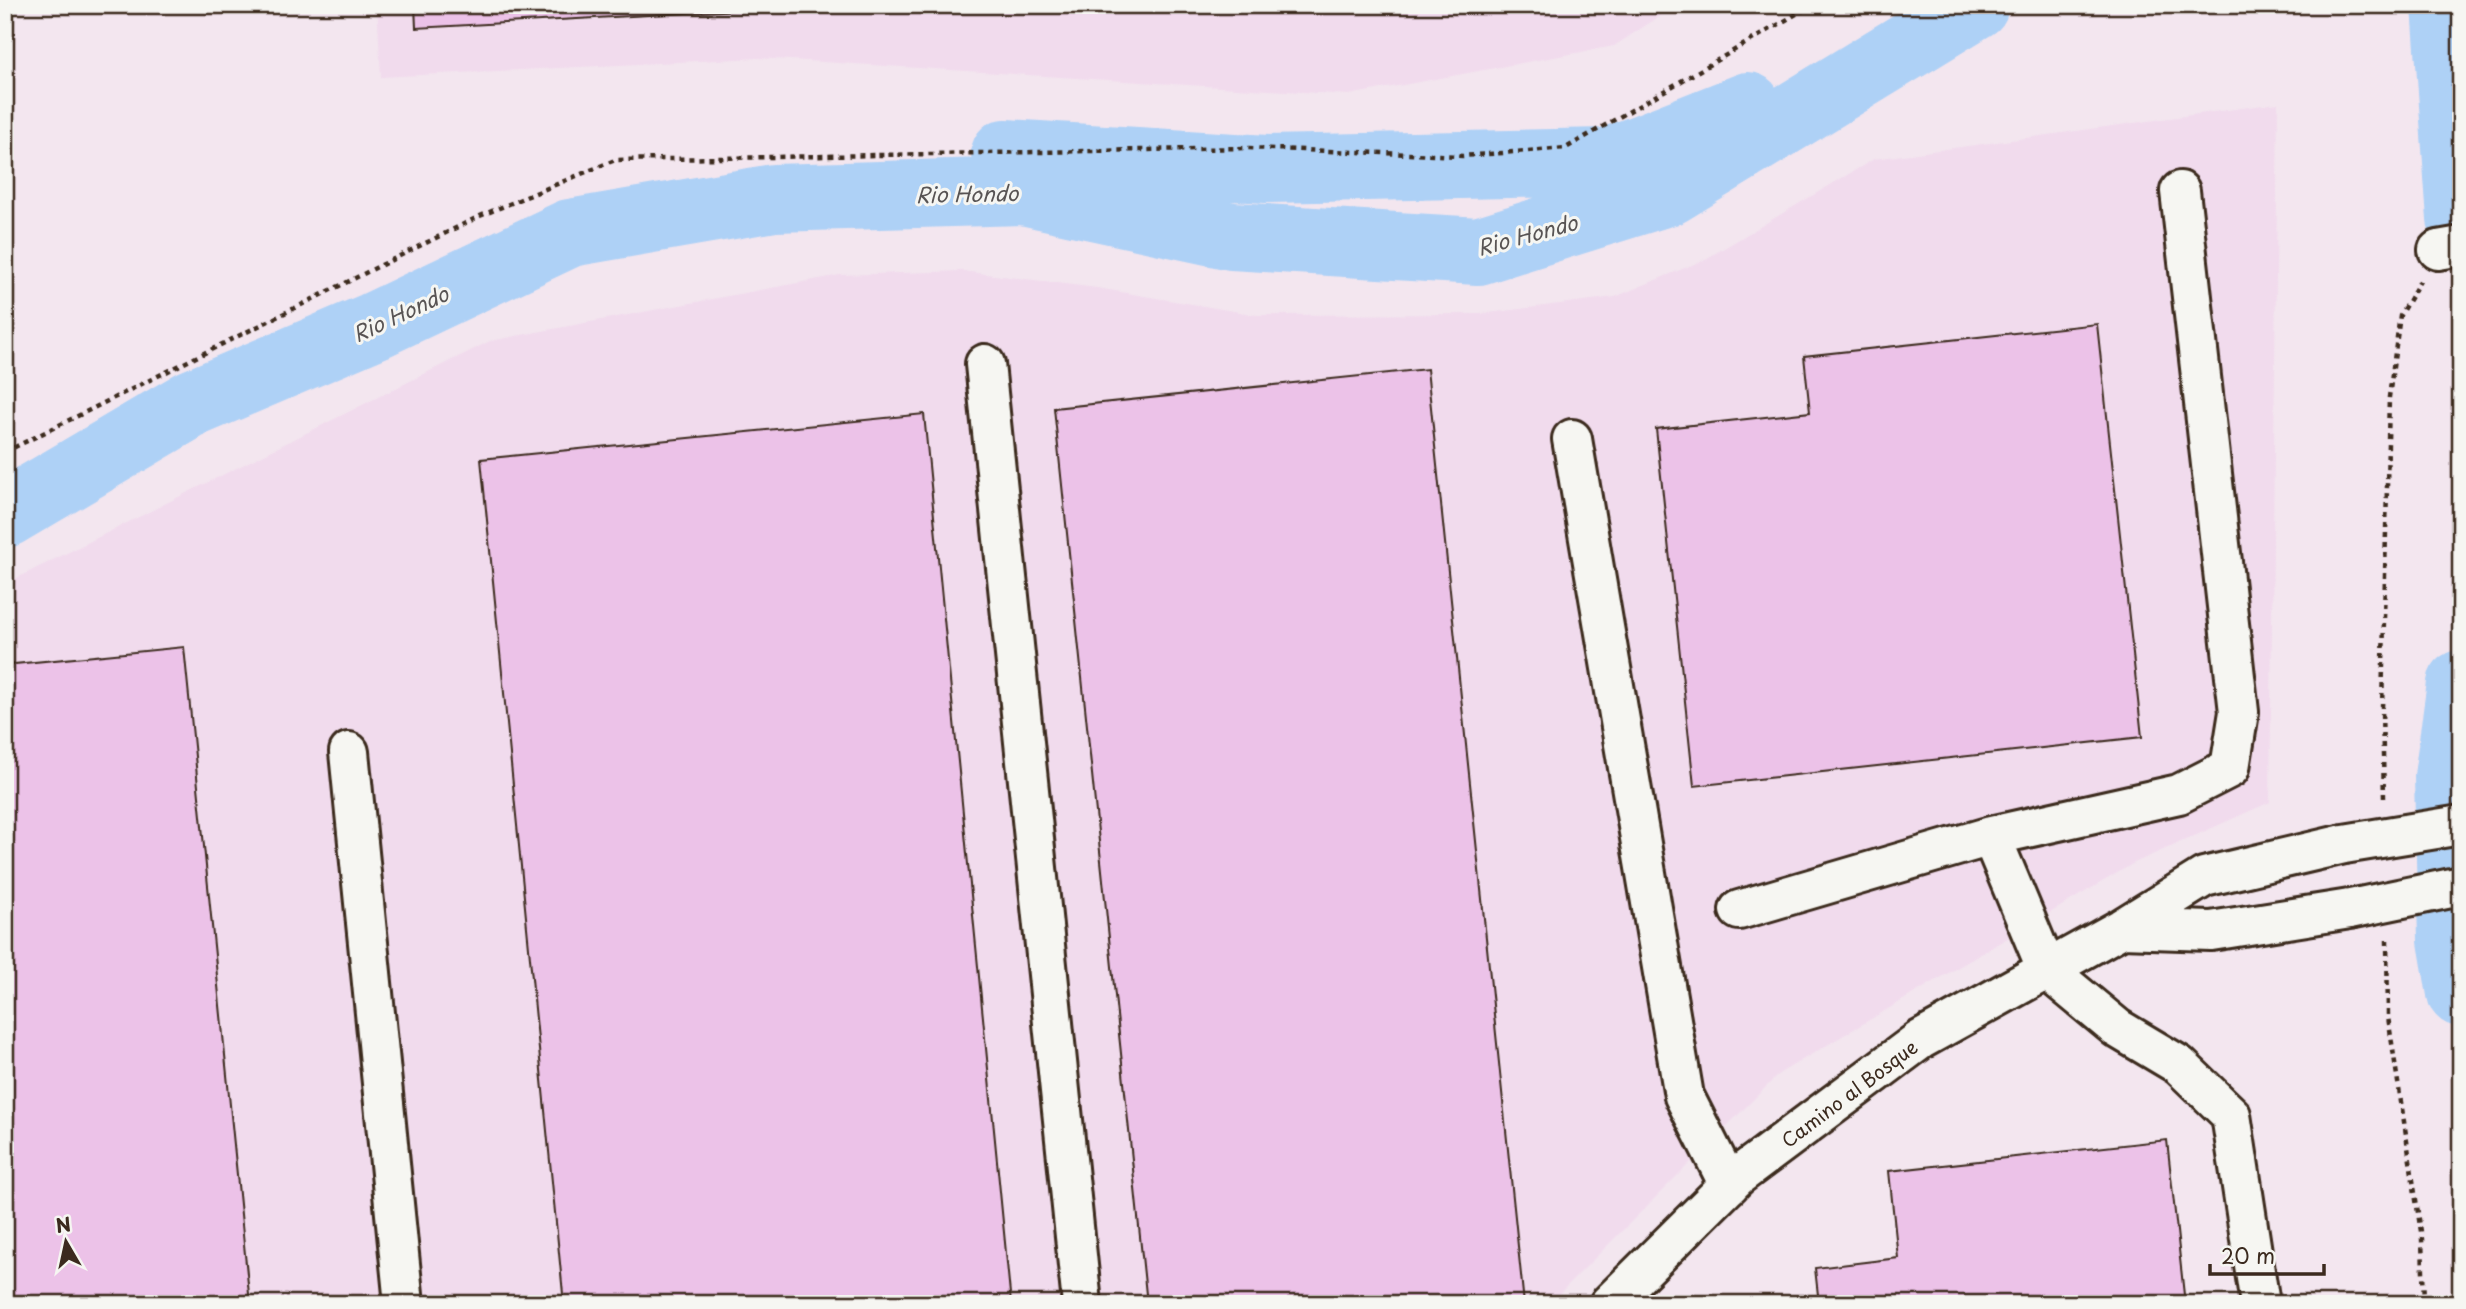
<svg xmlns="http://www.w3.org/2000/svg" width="2466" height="1309" font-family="'Playpen Sans',sans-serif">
<rect width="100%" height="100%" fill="#f3e6ef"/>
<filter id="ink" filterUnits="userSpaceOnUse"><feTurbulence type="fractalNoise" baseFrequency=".0143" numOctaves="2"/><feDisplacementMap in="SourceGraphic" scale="14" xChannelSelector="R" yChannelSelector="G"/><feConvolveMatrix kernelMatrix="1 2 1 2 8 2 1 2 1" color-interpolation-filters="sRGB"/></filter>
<g filter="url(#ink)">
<!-- built -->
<path fill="#f1dbed" d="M377 5H1677L1614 46 1349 95 758 58 381 77Z
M2278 103 2270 802 2134 863 1780 1073 1549 1304H5V584L490 341 840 275 962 271 1097 288 1257 315 1480 314 1615 297 1704 260 1874 159Z"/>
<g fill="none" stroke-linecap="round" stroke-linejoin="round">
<!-- river -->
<path stroke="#aed1f6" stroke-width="68" d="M2446 5 2461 219
M1005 153 1267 169 1607 162 1748 106
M5 514 193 403 374 326 570 233 774 198 1023 191 1232 236 1478 251 1670 191 1975 5
M2461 684 2448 777 2452 940 2461 993"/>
</g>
<!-- building -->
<path fill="#ecc2e8" stroke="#3b2a1e" stroke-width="2" d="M415 5H831L416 28Z
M2097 324 2142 737 1694 786 1656 429 1810 412 1804 356Z
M1427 369 1524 1304H1147L1054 408Z
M924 414 1011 1304H564L481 459Z
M184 647 250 1304H5V665Z
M2167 1140 2185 1304H1819L1815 1268 1898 1258 1889 1171Z"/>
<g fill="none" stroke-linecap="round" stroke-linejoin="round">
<!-- minor casing -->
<g stroke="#3b2a1e" stroke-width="44">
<path id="minor" d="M2180 191 2239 712 2230 768 2179 794 1991 836 2047 970 2117 1028 2179 1065 2231 1115 2260 1304
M2438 250 2461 246
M985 364 1082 1304
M1572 439 1684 1096 1729 1185
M349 752 404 1304
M1739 910 1991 836"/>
</g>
<!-- major casing -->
<g stroke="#3b2a1e" stroke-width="44">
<path id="major" d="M2122 928 2211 931 2350 909
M1609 1304 1738 1176 1920 1040 2122 928 2204 877 2344 844"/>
</g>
<!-- path -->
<path stroke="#3b2a1e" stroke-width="4.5" stroke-dasharray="5 5" stroke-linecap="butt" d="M5 452 480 216 615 160 1248 148 1463 156 1566 148 1812 5
M2384 798 2382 709 2389 397 2400 315 2420 281
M2387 940 2388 1017 2422 1239 2424 1304"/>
<!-- minor -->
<use href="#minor" stroke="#f6f6f2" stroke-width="38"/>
<!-- major -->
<use href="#major" stroke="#f6f6f2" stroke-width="38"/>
<!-- major-bridge casing -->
<g stroke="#3b2a1e" stroke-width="44" stroke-linecap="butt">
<path id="major-bridge" d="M2344 844 2461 825
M2350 909 2461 886"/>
</g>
<!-- major-bridge -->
<use href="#major-bridge" stroke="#f6f6f2" stroke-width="38"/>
</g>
</g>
<g text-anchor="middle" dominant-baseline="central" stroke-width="6" stroke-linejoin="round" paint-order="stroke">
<!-- street labels -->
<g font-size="19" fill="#3b2a1e" stroke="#f6f6f2">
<text transform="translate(1849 1093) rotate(-37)">Camino al Bosque</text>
</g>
<!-- water labels -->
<g font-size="21" font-style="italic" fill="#585454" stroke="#f6f6f2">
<text transform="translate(967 193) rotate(-1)">Rio Hondo</text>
<text transform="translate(1527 234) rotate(-15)">Rio Hondo</text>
<text transform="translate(400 313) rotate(-25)">Rio Hondo</text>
</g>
</g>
<!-- margin -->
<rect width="2466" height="1309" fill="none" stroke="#f6f6f2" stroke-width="28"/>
<rect x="14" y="14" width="2438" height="1281" fill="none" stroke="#3b2a1e" stroke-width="2.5" filter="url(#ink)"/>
<!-- north arrow -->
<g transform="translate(66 1242) rotate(351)" stroke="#f6f6f2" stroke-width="5" paint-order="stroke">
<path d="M0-5L12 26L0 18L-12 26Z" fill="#3b2a1e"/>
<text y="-10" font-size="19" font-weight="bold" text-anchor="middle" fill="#3b2a1e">N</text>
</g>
<!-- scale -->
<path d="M2210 1264v10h114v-10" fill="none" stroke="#3b2a1e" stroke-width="3.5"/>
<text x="2221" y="1264" font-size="21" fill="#3b2a1e" stroke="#f6f6f2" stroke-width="5" paint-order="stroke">20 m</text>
</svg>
